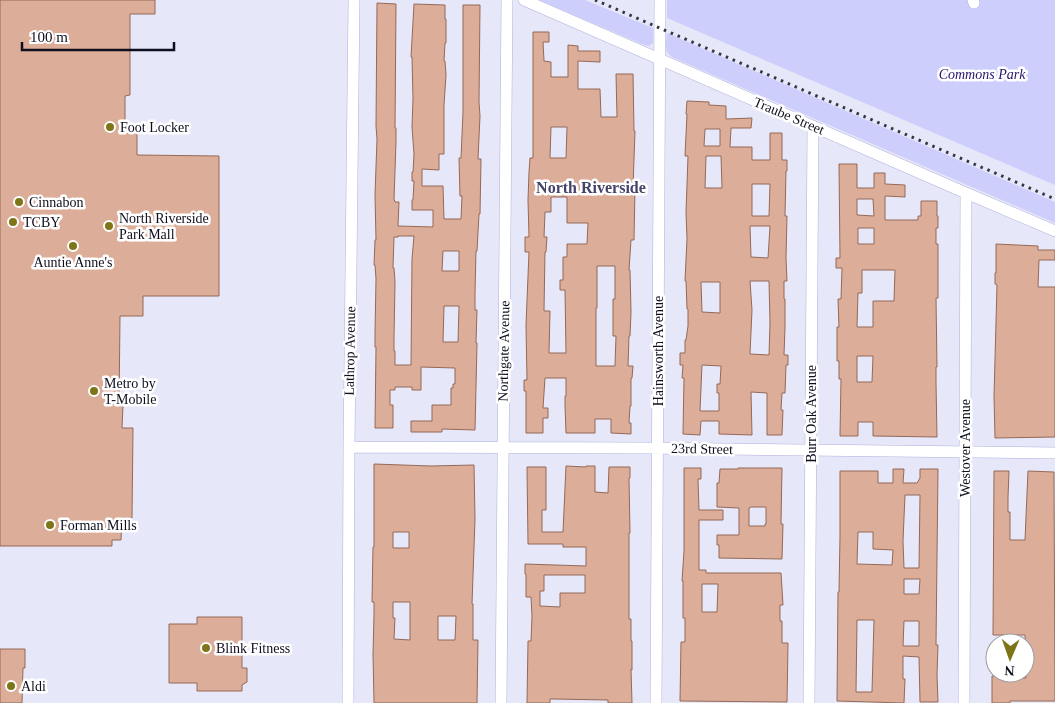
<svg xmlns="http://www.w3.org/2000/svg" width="1055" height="703" font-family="'Times New Roman',serif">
<rect width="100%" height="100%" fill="#e6e7f9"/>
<!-- green -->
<path fill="#cdcefc" d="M539 0H585L653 28V43L649 46 644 45Z
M667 0H1055V185L667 18Z
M667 33 1055 202V223L674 58C663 52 666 44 667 33Z"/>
<!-- building -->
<path fill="#dcad99" stroke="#956957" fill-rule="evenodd" d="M0 0H155V14H130V95L125 96V133H137V155L219 156V296H143V316H120L119 406H123L122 428H133L132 518H122L121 540H112V546H0Z
M377 3 396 4 395 128H396V142L394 199 395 202H399L398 226 433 227V210H412V200H413L414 181H412V172H413L414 154 412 127 413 99 412 57H411L414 4 445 5V19H446V43H445L444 61H445L446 75 444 105V154H439V170L422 169V186H443L444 219H461L462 196H460L459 158H461L463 112V5H480L479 102 480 116 478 159H481L480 214H479L477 251H476L475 293V310H477L476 343H477L475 430 442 429V432H411V421H432V405H451V388H453V384H455V368L421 367V390H412V387H395V390H390V405H393V428H375L376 347H375V334L376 279 375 265H374L375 240H376L375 195 377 139 376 126ZM398 236H414L412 259 411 365H395V351H394V337L395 282 394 268H393L394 237H398ZM443 251H459V271H442ZM444 306H459L458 342H443Z
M533 32H549V42H543L544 61 551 62V77H568V45L578 46V51H600V62L578 61V89H600L601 117H617L616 74H633L634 131H635L633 187H635L634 240H631L629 270H630L631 312 630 336H629L628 366H633L632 378H631V406H630L629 423H631V434L611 433V419H595V433H566L565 405V396H566V378H545L543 408H548V418H543V433H526V391H524V380H527L526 325 529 252H525V237H529L528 200 529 172 530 158H533ZM551 127H567L566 158H550ZM551 197H567V223H588L587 244H567V257H563V280H560V290H565L566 353H549L550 311H544L545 252H546L547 237H544L545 212H551ZM597 266H615V299H613V336H616L615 366H596V308H597Z
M687 101 709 102V105L726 106V119L752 118 751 128H731L730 147H752V160H770V133H782V160H787V171H786L785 216H787L786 258 787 281H784V299H785V327L784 355H788V365H786L785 393H782L781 410H783L782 435H767V393L751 392 752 435 719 434V421H701L700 435 683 434 684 378H682L683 365H680V353H685V340H686L688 326V309H687L686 281H685L687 239 686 212 688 156H685L687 114H686ZM705 129H720V146H704ZM706 156H721L722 188H705ZM752 184H770L769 216H752ZM750 226H770L768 258 751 257ZM750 281H769L770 323 769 355 750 354 752 310ZM701 282H720V313L702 312ZM702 365 721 366 720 384H717V393H719V411H700Z
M839 164H857V188H874V173H885V184L905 185V197L885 196V220H918V216H921V201H937V216H938V228H936V244H938V298H936L937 367H936V383L937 437 873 436V422H858V436H840L841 379H839V361H837V327H839L838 299H841L842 268H836V258H840ZM857 199H873L874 216 857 215ZM858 228H874V244H858ZM862 270H895L894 301H873V327H857L858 293H862ZM857 356H873L872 382H857Z
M996 244 1038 246V250H1055V260H1039L1038 287H1055V437L995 438 994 396 997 285 995 284V273H996Z
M374 464 431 466 474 465 475 519 472 604H473V640H478L477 703H374L373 654 374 615V602H372L373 547H374ZM393 532H409V548H393ZM393 602H410V640L394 639 395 618H393ZM438 616H456L455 640H438Z
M566 466 586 467V466H595V492L608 493 609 467H630V478H629L630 533H629V619H631V641H632V670L631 669 632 703H608V700L554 699H550V703H527L528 641H531L532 616 531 597H526V574H525V564L586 566V547H563V544H528L527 467H546V510H542V532H563ZM544 575H585V593H560V607L540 606V591H544Z
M684 468H701V479H698L699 510H723V520H699V570H706V573H781L783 605H780V621H782V643H788L787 702 680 701 681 642H685V618H683V581H682L684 551ZM702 584H718L717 612H702Z
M738 468H782L781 524H783L782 559 719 558V545H717V535H739V508L717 507V483H719L720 469H738ZM751 507H766V524H765V526H749V508Z
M893 469H904L903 483H917L920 478V469H938L936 645H938L937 675 938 702H920L919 657 903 656V679H905L904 703 837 701 838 592H839L840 536V471H878V483H893ZM905 495H920L919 568H904L903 541ZM858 532H873V549L893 550 892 565 857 564ZM904 579H920L919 594H904ZM857 620H874L872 692H856ZM904 621H919V646H903Z
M994 471H1009L1008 498V512H1010V540H1025L1028 471 1054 472 1055 701H1010V703H992V676H1010V678H1026L1025 635H993Z
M197 617H242V668H247V682L242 685V691H197V683H169V624H197Z
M0 649H25V668H23L22 703H0Z"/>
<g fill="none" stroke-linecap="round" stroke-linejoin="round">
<!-- street casing -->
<g stroke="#afb0dc" stroke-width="12">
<path id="street" d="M524 0 966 193 1055 231
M973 0 974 3
M349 447 644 448 1055 453
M348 703 349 447 354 0
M501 703 507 0
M656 703 660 0
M809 703 813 126
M964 703 966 193"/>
</g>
<!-- street -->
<use href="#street" stroke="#fff" stroke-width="11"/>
<!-- rail -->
<path stroke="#353545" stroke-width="3" stroke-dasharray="2.5 5" stroke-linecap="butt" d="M595 0 1055 199"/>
</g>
<!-- markers -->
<g fill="#7e7519" stroke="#fff" stroke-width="2">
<circle cx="110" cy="127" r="5"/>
<circle cx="19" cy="202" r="5"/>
<circle cx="13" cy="222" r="5"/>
<circle cx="109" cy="226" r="5"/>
<circle cx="73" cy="246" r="5"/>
<circle cx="94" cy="391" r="5"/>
<circle cx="50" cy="525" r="5"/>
<circle cx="206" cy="648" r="5"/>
<circle cx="11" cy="686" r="5"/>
</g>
<g text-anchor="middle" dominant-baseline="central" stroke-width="5" stroke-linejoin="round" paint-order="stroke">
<!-- park labels -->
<g font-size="14" font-style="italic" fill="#27126b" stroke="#fff">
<text x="982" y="74">Commons Park</text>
</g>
<!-- street labels -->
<g font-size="14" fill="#0e0e1d" stroke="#fff">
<text transform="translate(789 116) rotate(23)">Traube Street</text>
<text transform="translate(350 351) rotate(-89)">Lathrop Avenue</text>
<text transform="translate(504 351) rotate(-89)">Northgate Avenue</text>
<text transform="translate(658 351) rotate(-90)">Hainsworth Avenue</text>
<text transform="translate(811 414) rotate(-90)">Burr Oak Avenue</text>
<text transform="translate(965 448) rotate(-90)">Westover Avenue</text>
<text transform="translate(702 449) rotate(1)">23rd Street</text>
</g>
<!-- poi labels -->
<g font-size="14" fill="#0e0e1d" stroke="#fff" text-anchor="start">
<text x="120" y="127">Foot Locker</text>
<text x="29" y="202">Cinnabon</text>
<text x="119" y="218">North Riverside<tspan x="119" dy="16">Park Mall</tspan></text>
<text x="23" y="222">TCBY</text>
<text x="73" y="262" text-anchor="middle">Auntie Anne's</text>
<text x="104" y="383">Metro by<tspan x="104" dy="16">T-Mobile</tspan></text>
<text x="60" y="525">Forman Mills</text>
<text x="216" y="648">Blink Fitness</text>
<text x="21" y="686">Aldi</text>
</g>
<!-- quarter labels -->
<g font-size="16" font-weight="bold" fill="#444369" stroke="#fff">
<text x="591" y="187">North Riverside</text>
</g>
</g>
<!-- north arrow -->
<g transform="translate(1010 658) rotate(182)"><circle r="24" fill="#ffffff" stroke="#9f9fa5"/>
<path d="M0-4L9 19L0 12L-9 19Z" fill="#7e7519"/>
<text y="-8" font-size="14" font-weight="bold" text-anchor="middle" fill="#0e0e1d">N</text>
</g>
<!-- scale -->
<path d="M22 42v8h152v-8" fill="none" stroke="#0e0e1d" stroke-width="2.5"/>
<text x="30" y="42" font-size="15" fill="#0e0e1d" stroke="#ffffff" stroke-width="4" paint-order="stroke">100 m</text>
</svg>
